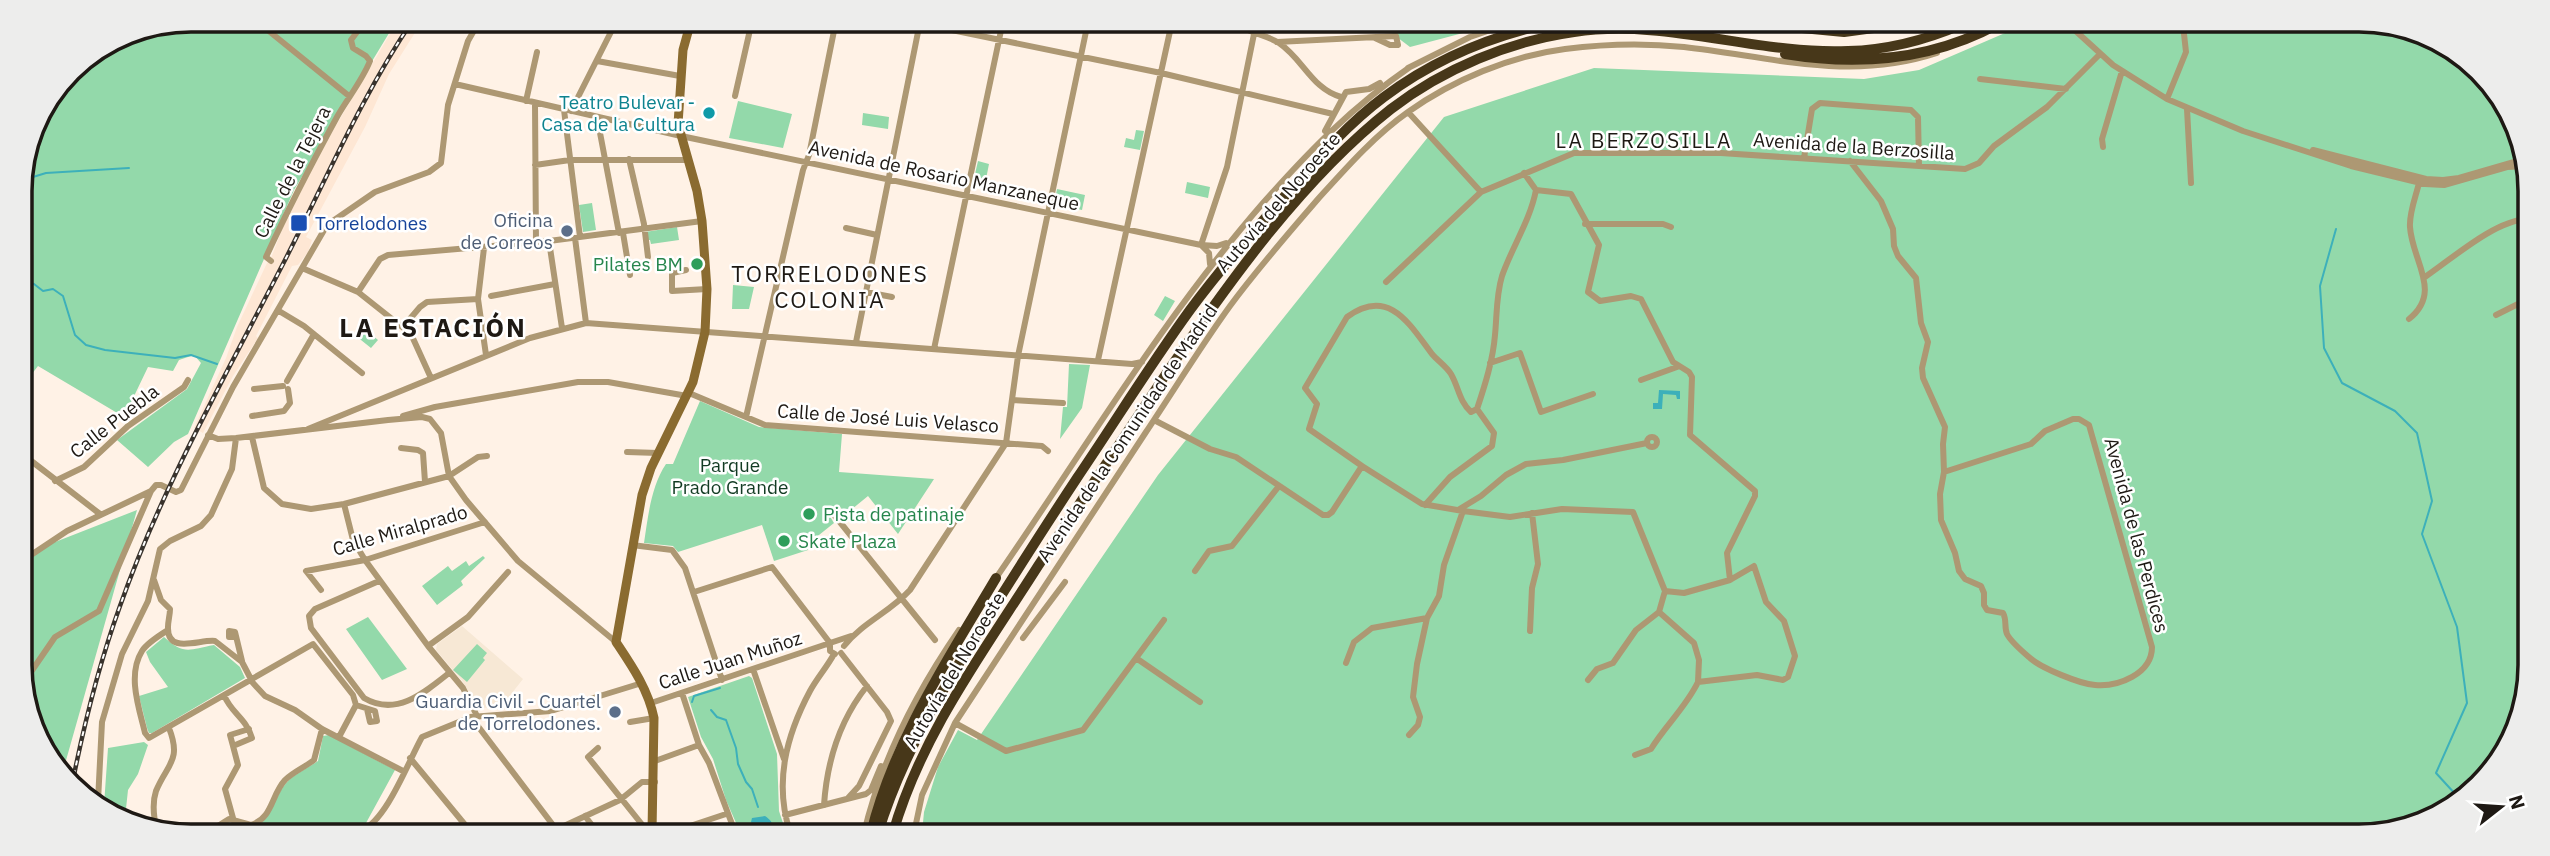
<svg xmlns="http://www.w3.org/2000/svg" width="2550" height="856" font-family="'IBM Plex Sans',sans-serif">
<rect width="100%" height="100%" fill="#fff2e6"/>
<!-- built -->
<path fill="#fee7d4" d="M398 20H406L418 28 389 74 365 127 306 237 312 240 308 252 298 265 292 266 256 336 258 338 233 376 203 433 194 428 226 358 237 327 267 263 271 261V258L290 209 314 163Z"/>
<!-- education -->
<path fill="#f7e8d5" d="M462 626 523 679 501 707 481 708 477 706 463 682 436 650 437 644Z"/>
<!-- green -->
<path fill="#93d9aa" d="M190 19 397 20 294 190 188 434 174 442 148 467 117 440 187 389 201 363 194 355 179 360 173 371 148 367 124 417 38 366 21 388 20 179 32 124 70 69 125 32Z
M1377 22 1501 23 1410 47Z
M2026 24 2404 25 2488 77 2528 157 2525 711 2502 760 2464 801 2371 836 922 833 924 812 938 767 958 730 977 740 1158 475 1444 117 1594 68 1864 79 1919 70Z
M738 101 792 114 783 148 729 138Z
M863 113 889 117 888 129 862 125Z
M1136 130 1144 131 1140 150 1124 147 1126 138 1134 140Z
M978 161 989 164 984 189 972 187Z
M1187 182 1210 187 1208 198 1185 193Z
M1057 189 1085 195 1082 210 1054 204Z
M592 203 596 230 583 232 579 205Z
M677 227 679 240 651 244 650 240H646L645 232Z
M733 285 754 287 749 309H732Z
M1165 296 1175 301 1163 321 1154 315Z
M363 327 378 340 371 348 356 336Z
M1069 364 1090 365 1082 408 1060 439 1063 407H1067Z
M700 401 759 427 842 434 839 472 934 479 898 534 868 496 846 514 840 507 829 515 834 523 809 543 808 550 774 561 762 525 678 552 673 546 644 543C648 517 651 486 666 464H673Z
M137 510 61 778 22 699V552L27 553Z
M483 556 485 558 461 581 463 585 437 605 422 586 448 566 452 571 466 561 469 566Z
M368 617 407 669 382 680 346 629Z
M164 637C184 655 188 650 214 645L240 667 245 678 152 733H149L147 728 139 696 168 687 150 662 146 652Z
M477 644 487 653 483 658 485 660 467 682 453 670Z
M749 676 752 678 777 754 779 811 786 832H740L726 800 713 759 701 737 688 697Z
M329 735 395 770 366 823 346 831H214L229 822C273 841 267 802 289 780 297 773 309 767 318 761L323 736Z
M144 742 148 745 138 774 128 790 125 818 104 805 108 748Z"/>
<!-- water -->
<path fill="#3db0ba" d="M1659 390 1680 391V399H1677L1676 395 1663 394 1662 409H1653V403H1658Z
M765 816C771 820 774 824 773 832H756L751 822 752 818Z"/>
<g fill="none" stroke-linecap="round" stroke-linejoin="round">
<!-- stream -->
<path stroke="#3db0ba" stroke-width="2" d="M20 181 46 173 129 168
M2336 229 2320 286 2324 348 2342 383 2395 411 2417 433 2432 501 2422 534 2457 627 2467 703 2436 773 2457 796V804
M20 280 34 284 43 291 53 289 63 296 75 335 86 345 105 350 175 358 191 355 217 364
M692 702 694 696 720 688
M711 710 717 717 726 720 736 748 738 764 746 782 752 789 758 807"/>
<!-- minor -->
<path stroke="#ad9873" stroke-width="6" d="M254 19 349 96
M604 20 613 29
M676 21 690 24
M908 21 1161 73 1333 114
M1234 22C1247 33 1265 34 1279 43 1303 59 1312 89 1341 97
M2068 24 2113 65 2167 99 2243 131 2351 166 2425 184 2444 185 2507 167 2527 166
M1277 42 1396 36 1398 45H1390L1375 38
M597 61 680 76
M1408 68 1470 37 1511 23
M1980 79 2066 89
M455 84 681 136 1201 245 1217 246 1226 243
M735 96 752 21
M2167 99 2186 52 2183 25
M526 101 537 52
M535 104 536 243
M2187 109 2191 183
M564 110 580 237
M571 111 617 20
M1408 112 1481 192 1574 153H1721L1965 169 1979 163 1994 146 2047 107 2100 54
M597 117 619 233
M1325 131 1346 92 1369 89 1380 83
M2103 147 2102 139 2122 71
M2313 150 2426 179 2443 180 2459 178 2528 158
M1804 158 1812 109 1820 103 1911 110 1918 117 1919 165
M629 159 644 224 648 257
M1850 161 1881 201 1893 229 1894 246 1898 256 1916 278 1921 323 1928 342 1922 368 1923 378 1945 427 1943 444 1944 472 1940 494 1941 520 1955 553 1959 571 1965 579 1981 586 1984 593V605L1987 610 2003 613C2007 620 2004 627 2007 634 2011 642 2023 652 2030 658 2041 668 2080 684 2095 685 2118 687 2152 674 2152 647L2089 425 2079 419H2073L2045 431 2031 444 1944 472
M535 165 570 160H687
M1536 190 1571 194 1599 245 1588 292 1600 301 1631 296 1641 299 1673 362 1689 372 1692 377 1690 435 1755 491V496L1727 553 1730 580
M1585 224H1663L1671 227
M846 228 877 235
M623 233 630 275
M575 238 586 323
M549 241 562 328
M1201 245 1227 167 1254 34
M1201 245 1209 253 1210 264
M484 248 478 299 486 355
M271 261 266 257C288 209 312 163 337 117 347 99 362 81 370 61L366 56 353 48 351 40 366 20
M302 268 358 292 411 334 431 378
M686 270 672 273V291L707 289
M2425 277C2453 258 2494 221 2527 219
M1386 282 1481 192
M358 292 380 259 388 255 549 241 702 221
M866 292 892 297
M491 296 555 284
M279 311 304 326 362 373
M2496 315 2522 302 2527 295
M2409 319C2443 292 2412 261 2410 227 2409 213 2416 196 2419 183
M403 327 420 307 427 302 478 299
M856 342 920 22
M934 349 1003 21
M1098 360 1172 22
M1490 363 1520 353 1541 412 1593 394
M1641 380 1677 367
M287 381 314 334
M254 389 283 386
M689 393 765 425 1042 446 1048 451
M1013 400 1063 403
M252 416 284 411 290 403 288 389
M403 416 435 407 578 382H608L687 396
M746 417 803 170 809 155 836 21
M1154 420 1210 449 1236 457 1323 515H1328L1332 512 1362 466 1422 504 1463 511 1510 517 1562 509 1633 512 1665 591 1684 593 1730 580 1754 566 1766 602 1784 621 1795 656 1788 677 1783 680 1757 675 1698 682C1686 707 1665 726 1651 749L1635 755
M308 429 530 338 586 323 1132 364 1142 362
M208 435 218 439 236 438 388 420 422 417 430 419 441 433 449 476 466 500 518 561 616 642
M252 437 264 488 282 504 311 509 344 504 449 476 478 457 487 456
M1647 442a5 5 0 1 1 10 0a5 5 0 1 1-10 0Z
M401 448 418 450 423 453 425 482
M627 452 658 453
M21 457 30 460 100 514
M1362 466 1309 429 1317 404 1305 388 1347 317C1389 286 1410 325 1432 354 1438 361 1446 366 1451 374 1459 388 1459 401 1471 412L1477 409C1485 385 1493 360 1495 335 1497 315 1496 296 1502 276 1512 247 1530 221 1536 190L1524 173
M55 481 84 467 128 426 184 387 188 380
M344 504 353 540 365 560 428 646 463 688 477 716
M1425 505 1450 477 1492 446 1494 433 1477 409
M1458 510 1481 496 1506 475 1526 464 1563 460 1647 443
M835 516 935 640
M632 545 672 550 685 568 722 680
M22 561 67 531 151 491
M1195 571 1209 551 1232 546 1279 486
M996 578C1083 452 1162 319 1263 203 1310 150 1352 107 1410 67
M154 580 161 600 170 609C170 615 168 621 168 627 167 655 200 639 215 641L242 662 253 683 265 696 295 710 322 729 403 771
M379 581 315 609 309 616 311 628 364 698C396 717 424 693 449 673
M321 590 306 571 365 560 485 522
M694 592 772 567 830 643
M1659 612 1694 643 1699 660 1698 682
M168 630C160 635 147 643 142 651 127 675 139 708 145 733L149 738 313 644 353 695 356 705 375 711 377 721 370 722 367 709
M1530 631 1532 588 1538 564 1532 513
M235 637H229V631L235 632 242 661
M1023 638 1065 582
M428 646 468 617 508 572
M844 646C862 623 890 612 910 590L1006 443 1018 356 1088 22
M841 653 887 712 891 721 859 786 848 798
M835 654 830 651V643L851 636
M1136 658 1200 702
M1346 663 1354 642 1372 628 1427 618
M753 669 784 759
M1588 680 1597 669 1613 663 1636 630 1659 612 1665 591
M22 685 55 637 99 611 151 491 156 485H161L176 492 181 490 233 387 327 225 375 192 429 172 441 163 448 105 468 41 480 20
M682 693 699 745 709 763 735 832
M224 695C231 713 246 718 252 738L233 746 230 735 249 729
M651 703 830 643
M471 717 556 829
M630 722 654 718
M955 723 1006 751 1083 730 1164 620
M1409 735 1418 725 1420 717 1413 697 1417 664 1427 618 1439 596 1444 565 1463 511
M339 737 356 705
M233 746 238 765 225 789 233 818
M598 748 588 757 648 832
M410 758 471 832
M655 761 699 745
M98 801 102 722 122 654 148 601 160 549 170 541 201 526 211 515 232 469 236 438
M824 805C827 761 839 721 867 686
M785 815 866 794 871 790 881 766
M585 816 597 832
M656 828H684L726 814
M157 831C154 819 152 803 156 791 167 764 182 761 169 728
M210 831 229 819 251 825C273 818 271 795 285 780 293 772 305 767 314 760L322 729
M361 831C387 820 408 762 422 737L471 717 551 711 642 683
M551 832 620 800 642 782H655
M790 832C774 783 786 736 810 691 817 678 827 667 834 654
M864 833C881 761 917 691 959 630
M914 833 922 795 955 723C1018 626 1082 529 1146 432 1174 390 1201 346 1230 306 1258 268 1288 234 1318 199 1346 168 1374 136 1408 112 1453 80 1510 56 1565 49 1604 44 1645 43 1684 47 1773 57 1849 82 1937 53"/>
<!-- secondary -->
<path stroke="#8a6b30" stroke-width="9" d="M652 832 654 718C648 689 632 666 616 642L642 495 651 468 693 382 705 332 707 289 702 221 697 191 678 124 683 50 691 21"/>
<!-- motorway -->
<path stroke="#473719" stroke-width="10" d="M1748 23 1844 32 1903 24
M1785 54C1858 66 1932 60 1998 24
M871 833C894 740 948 659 996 578
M878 833C902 755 943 688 986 620 1016 572 1046 525 1077 478 1115 422 1150 365 1190 310 1221 268 1256 228 1291 189 1320 156 1349 123 1384 97 1433 60 1491 36 1551 23
M893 833C921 735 984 651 1038 566 1080 502 1123 438 1166 374 1229 282 1303 178 1391 109 1443 69 1510 41 1574 32 1667 18 1756 55 1848 51 1888 50 1926 40 1963 24"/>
<!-- rail casing -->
<g stroke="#39332d" stroke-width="4.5">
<path id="rail" d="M72 785C84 724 99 664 120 606 162 487 226 375 284 262 325 182 362 95 413 20"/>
</g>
<!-- rail -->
<use href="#rail" stroke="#fff" stroke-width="2" stroke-dasharray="5" stroke-linecap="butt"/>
</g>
<!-- markers -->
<circle fill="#0f9aa8" stroke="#fff" stroke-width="2.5" cx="709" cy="113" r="7"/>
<rect fill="#1a4fb4" stroke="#fff" stroke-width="2.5" x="290" y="214" width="18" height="18" rx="3.5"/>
<g fill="#5c6f8a" stroke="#fff" stroke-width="2.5">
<circle cx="567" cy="231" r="7"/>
<circle cx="615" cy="712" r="7"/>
</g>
<g fill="#2e9e5b" stroke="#fff" stroke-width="2.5">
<circle cx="697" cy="264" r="7"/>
<circle cx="809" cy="514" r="7"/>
<circle cx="784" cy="541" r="7"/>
</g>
<g text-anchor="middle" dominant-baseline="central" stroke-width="5" stroke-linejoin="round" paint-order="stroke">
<!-- culture labels -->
<g font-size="19" fill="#0d838f" stroke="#fff" text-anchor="end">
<text x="695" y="102">Teatro Bulevar -<tspan x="695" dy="22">Casa de la Cultura</tspan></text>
</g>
<!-- street labels -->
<g font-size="19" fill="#1e1914" stroke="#fff">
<text transform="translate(1854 146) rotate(4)">Avenida de la Berzosilla</text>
<text transform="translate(292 172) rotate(-63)">Calle de la Tejera</text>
<text transform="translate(944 175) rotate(12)">Avenida de Rosario Manzaneque</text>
<text transform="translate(1278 202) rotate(-49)">Autovía del Noroeste</text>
<text transform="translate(888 418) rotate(4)">Calle de José Luis Velasco</text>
<text transform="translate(114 421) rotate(-38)">Calle Puebla</text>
<text transform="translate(1127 433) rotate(-56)">Avenida de la Comunidad de Madrid</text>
<text transform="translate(400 530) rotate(-16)">Calle Miralprado</text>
<text transform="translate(2137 535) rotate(75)">Avenida de las Perdices</text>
<text transform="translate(730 660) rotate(-18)">Calle Juan Muñoz</text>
<text transform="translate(954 670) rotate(-59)">Autovía del Noroeste</text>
</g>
<!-- service labels -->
<g font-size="19" fill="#4e5e75" stroke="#fff" text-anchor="end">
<text x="553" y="220">Oficina<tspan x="553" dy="22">de Correos</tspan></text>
<text x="601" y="701">Guardia Civil - Cuartel<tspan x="601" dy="22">de Torrelodones.</tspan></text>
</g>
<!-- transit labels -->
<g font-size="19" fill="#164399" stroke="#fff" text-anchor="start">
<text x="315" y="223">Torrelodones</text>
</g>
<!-- leisure labels -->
<g font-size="19" fill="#27864d" stroke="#fff" text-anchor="start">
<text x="683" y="264" text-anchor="end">Pilates BM</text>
<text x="823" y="514">Pista de patinaje</text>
<text x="798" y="541">Skate Plaza</text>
</g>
<!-- park labels -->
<g font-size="19" fill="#123b23" stroke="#fff">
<text x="730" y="465">Parque<tspan x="730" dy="22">Prado Grande</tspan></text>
</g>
<!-- neighbourhood labels -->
<g font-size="21" letter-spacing="2" fill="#1e1914" stroke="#fff">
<text x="1644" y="140">LA BERZOSILLA</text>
</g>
<!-- quarter labels -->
<g font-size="23" letter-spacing="2" fill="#1e1914" stroke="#fff">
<text x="830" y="273">TORRELODONES<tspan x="830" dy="26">COLONIA</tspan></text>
</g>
<!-- district labels -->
<g font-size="26" font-weight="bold" letter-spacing="2" fill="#1e1914" stroke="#fff">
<text x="433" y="327">LA ESTACIÓN</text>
</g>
</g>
<!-- crop -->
<path d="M0 0H2550V856H0ZM191 32H2359A159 159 0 0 1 2518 191V665A159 159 0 0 1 2359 824H191A159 159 0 0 1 32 665V191A159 159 0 0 1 191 32Z" fill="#ededec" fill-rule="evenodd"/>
<path fill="none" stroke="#1e1914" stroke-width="3.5" d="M191 32H2359A159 159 0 0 1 2518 191V665A159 159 0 0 1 2359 824H191A159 159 0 0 1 32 665V191A159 159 0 0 1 191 32Z"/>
<!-- north arrow -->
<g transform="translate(2501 807) rotate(73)" stroke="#ffffff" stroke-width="5" paint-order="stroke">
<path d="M0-5L12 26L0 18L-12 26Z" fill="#1e1914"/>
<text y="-10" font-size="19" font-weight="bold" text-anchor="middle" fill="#1e1914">N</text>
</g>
</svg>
